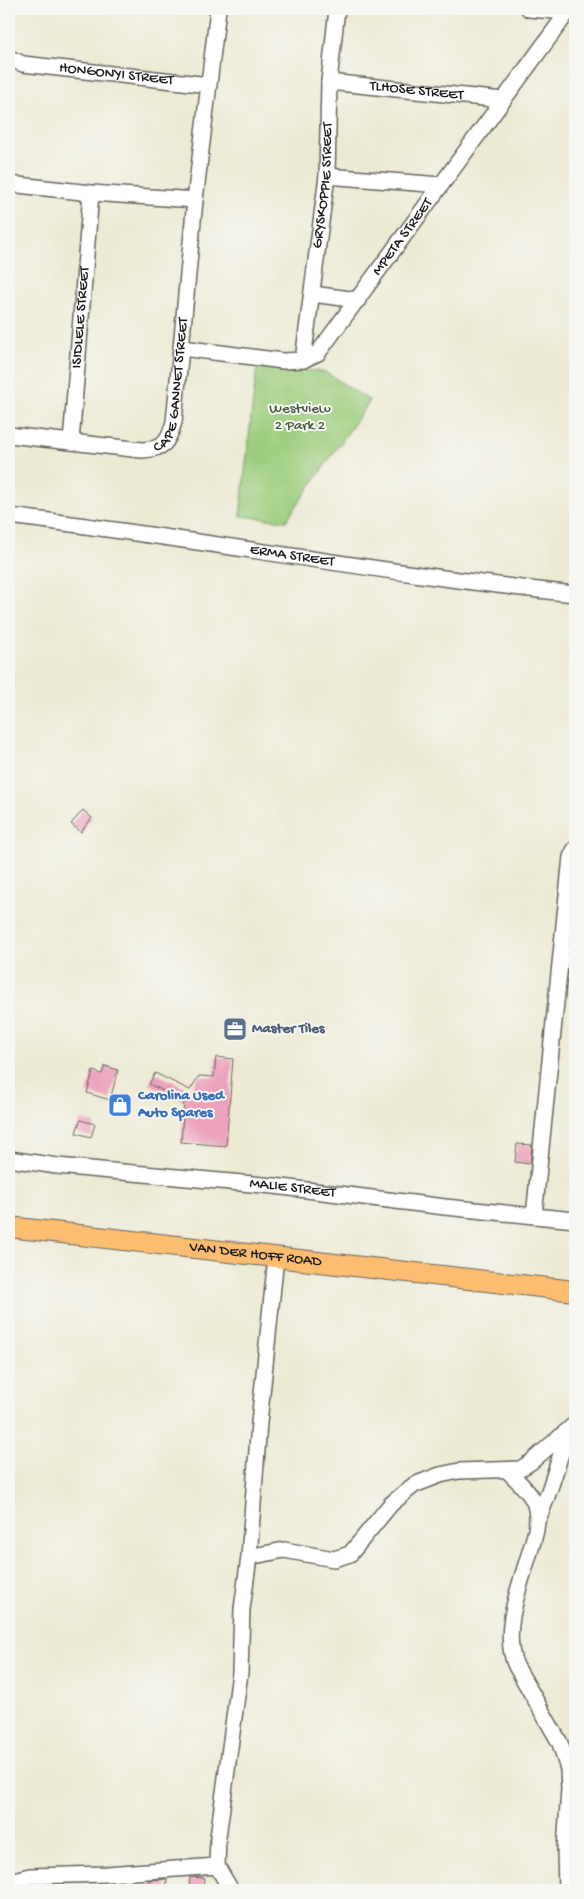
<svg xmlns="http://www.w3.org/2000/svg" width="584" height="1899" font-family="'Gochi Hand',sans-serif">
<rect width="100%" height="100%" fill="#f6f6f2"/>
<filter id="ink" filterUnits="userSpaceOnUse"><feTurbulence type="fractalNoise" baseFrequency=".02" numOctaves="2"/><feDisplacementMap in="SourceGraphic" scale="10" xChannelSelector="R" yChannelSelector="G"/><feConvolveMatrix kernelMatrix="1 2 1 2 8 2 1 2 1" color-interpolation-filters="sRGB"/></filter>
<filter id="wash" filterUnits="userSpaceOnUse"><feTurbulence type="fractalNoise" baseFrequency=".0096" numOctaves="4" result="noise"/><feDisplacementMap in="SourceGraphic" scale="20" xChannelSelector="R" yChannelSelector="G"/><feGaussianBlur stdDeviation="1.12" result="paint"/><feColorMatrix in="noise" values="0 0 0 0 0 0 0 0 0 0 0 0 0 0 0 0 0 1.4 0 .05"/><feComposite in="paint" operator="in"/></filter>
<g filter="url(#wash)">
<rect width="100%" height="100%" fill="#edead4"/>
<!-- green -->
<path fill="#9bcc7c" stroke="#5c744c" d="M257 365 325 372 370 401 286 521 240 516Z"/>
<g id="blocks">
<!-- building -->
<path fill="#eca1bc" d="M83 810 92 818 81 832 71 824Z
M216 1057 233 1059 226 1146 181 1142 184 1101 149 1084 155 1073 190 1090 199 1076 214 1077Z
M105 1066 118 1070 110 1100 87 1093 93 1071 102 1074Z
M80 1120 95 1124 91 1137 76 1133Z
M517 1144 532 1145 530 1164 515 1162Z
M190 1877 204 1878 203 1890H189Z
M167 1879 166 1890 148 1889 149 1880Z"/>
</g>
</g>
<g filter="url(#ink)">
<use href="#blocks" fill-opacity="0" stroke="#65645c" stroke-width="1"/>
<g fill="none" stroke-linecap="round" stroke-linejoin="round">
<!-- minor casing -->
<g stroke="#65645c" stroke-width="18">
<g id="minor">
<path d="M529 9 568 12"/>
<path id="s1" d="M9 58 23 64 209 85"/>
<path id="s2" d="M329 82 503 100"/>
<path d="M327 176 441 185"/>
<path d="M9 184 91 193 195 200"/>
<path d="M312 294 358 300"/>
<path id="s3" d="M182 348 283 361 303 360 318 353 570 9"/>
<path id="s4" d="M303 360 327 176 329 82 337 9"/>
<path id="s5" d="M9 435 142 450C164 449 168 443 174 422L195 200 218 9"/>
<path id="s6" d="M71 442 91 193"/>
<path id="s7" d="M9 516C198 539 386 574 575 594"/>
<path id="s8" d="M9 1159 57 1166 274 1186 445 1207 575 1220"/>
<path d="M534 1216 571 857 575 849"/>
<path d="M508 1471C527 1491 541 1499 536 1530 527 1570 498 1627 516 1666L560 1743 568 1769 569 1789 565 1849 566 1890"/>
<path d="M538 1519C551 1491 558 1460 569 1430"/>
<path d="M249 1557 284 1550 334 1559 350 1554 391 1504 414 1485 440 1475 459 1471 520 1469 531 1462 575 1424"/>
<path d="M9 1881 30 1876 106 1874 217 1866"/>
<path d="M231 1890 217 1866 218 1837 240 1673 242 1609 249 1557 259 1423 276 1257"/>
</g>
</g>
<!-- major casing -->
<g stroke="#65645c" stroke-width="22">
<g id="major">
<path id="s9" d="M9 1227 575 1291"/>
</g>
</g>
<!-- minor -->
<use href="#minor" stroke="#fff" stroke-width="15"/>
<!-- major -->
<use href="#major" stroke="#fcbd6f" stroke-width="20"/>
</g>
</g>
<!-- icons -->
<defs>
<g id="office-square" transform="scale(1.25)"><rect x="-9" y="-9" width="18" height="18" rx="4" fill="#5c6f8a" stroke="#f6f6f2"/><path d="M-6-3h4V-5.5h4V-3h4V5H-6ZM-1-4.5V-3h2v-1.5ZM-6 0V1H6V0Z" fill="#fff"/></g>
<g id="shop-square" transform="scale(1.25)"><rect x="-9" y="-9" width="18" height="18" rx="4" fill="#3f7fe0" stroke="#f6f6f2"/><path d="M-5-2.5h2.3a2.7 3.5 0 0 1 5.4 0H5L5.5 6h-11ZM-1.5-2.5h3a1.5 2.3 0 0 0-3 0Z" fill="#fff"/></g>
</defs>
<g fill-rule="evenodd">
<use href="#office-square" x="235" y="1029"/>
<use href="#shop-square" x="120" y="1105"/>
</g>
<g text-anchor="middle" dominant-baseline="central" stroke-width="4" stroke-linejoin="round" paint-order="stroke">
<!-- street labels -->
<g font-size="15" fill="#1c1c1c" stroke="#f6f6f2">
<text stroke="none"><textPath href="#s1" startOffset="109">HONGONYI STREET</textPath></text>
<text stroke="none"><textPath href="#s2" startOffset="88">TLHOSE STREET</textPath></text>
<text stroke="none"><textPath href="#s4" startOffset="176">GRYSKOPPIE STREET</textPath></text>
<text stroke="none"><textPath href="#s3" startOffset="282">MPETA STREET</textPath></text>
<text stroke="none"><textPath href="#s6" startOffset="125">ISIDLELE STREET</textPath></text>
<text stroke="none"><textPath href="#s5" startOffset="216">CAPE GANNET STREET</textPath></text>
<text stroke="none"><textPath href="#s7" startOffset="286">ERMA STREET</textPath></text>
<text stroke="none"><textPath href="#s8" startOffset="285">MALIE STREET</textPath></text>
<text stroke="none"><textPath href="#s9" startOffset="248">VAN DER HOFF ROAD</textPath></text>
</g>
<!-- park labels -->
<g font-size="15" fill="#485a3e" stroke="#f6f6f2">
<text x="300" y="409">Westview<tspan x="300" dy="17">2 Park 2</tspan></text>
</g>
<!-- service labels -->
<g font-size="15" font-weight="bold" fill="#4e5e75" stroke="#f6f6f2" text-anchor="start">
<text x="252" y="1029">Master Tiles</text>
</g>
<!-- shop labels -->
<g font-size="15" font-weight="bold" fill="#366cbe" stroke="#f6f6f2" text-anchor="start">
<text x="138" y="1096">Carolina Used<tspan x="138" dy="17">Auto Spares</tspan></text>
</g>
</g>
<!-- margin -->
<rect width="584" height="1899" fill="none" stroke="#f6f6f2" stroke-width="30"/>
</svg>
